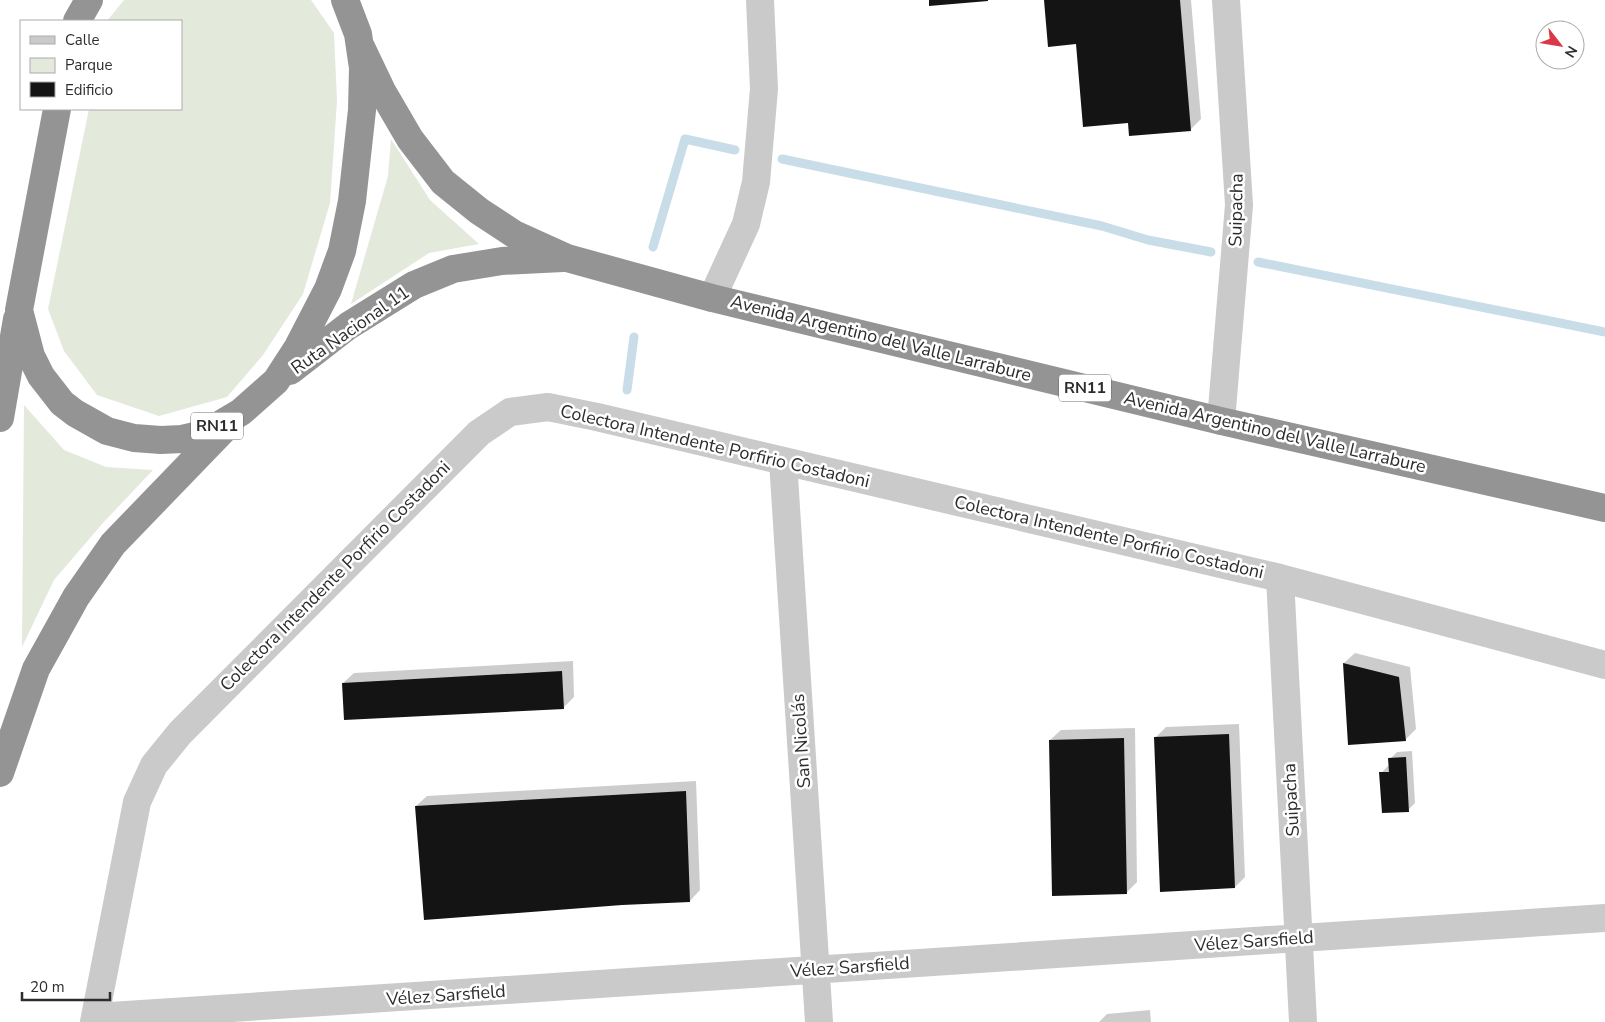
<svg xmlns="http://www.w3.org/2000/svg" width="1605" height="1022" font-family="'Nunito Sans',sans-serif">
<rect width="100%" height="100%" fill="#fff"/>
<!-- green -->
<path fill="#e3e9db" d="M124 0H311L334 33 337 101 330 203 303 294 263 355 227 397 159 416 97 395 64 351 48 309 89 109H181V21H107Z
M391 139 430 200 479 244 429 253 351 304 388 176Z
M24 405 64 450 106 467 153 470 102 524 54 580 22 647Z"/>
<!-- shadow -->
<path fill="#0003" d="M1046 0H1191L1201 119 1190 130 1129 122 1077 43Z
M1355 653 1410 667 1416 729 1405 740 1349 743 1344 663Z
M573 661 574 697 564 707 343 683 354 673Z
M1239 724 1245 877 1235 887 1155 738 1166 727Z
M1135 728 1137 882 1126 893 1050 740 1061 730Z
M1412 751 1415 803 1408 810 1381 773 1388 766H1390V759L1397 752Z
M696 781 700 890 690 901 416 806 427 796Z
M1150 1010 1151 1022H1099L1107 1014Z"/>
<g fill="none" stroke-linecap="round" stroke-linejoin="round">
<!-- stream -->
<path stroke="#c8dde8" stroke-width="9" d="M782 159 1102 226 1148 240 1211 252
M653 247 685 139 735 150
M1258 262 1605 332
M627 390 634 337"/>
</g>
<!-- building -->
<path fill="#141414" d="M929 0H988V1L929 6Z
M1044 0H1180L1191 131 1129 136 1128 123 1083 127 1076 44 1048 47Z
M1343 663 1399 677 1406 741 1348 745Z
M562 671 564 709 344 720 342 683Z
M1229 734 1235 888 1160 892 1154 737Z
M1124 738 1127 894 1052 896 1049 740Z
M1406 757 1409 812 1382 813 1379 772H1389L1388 758Z
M686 791 690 902 622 905 424 920 415 806Z"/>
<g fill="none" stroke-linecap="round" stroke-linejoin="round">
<!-- minor -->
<path stroke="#cacaca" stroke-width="28" d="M712 298 746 224 756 182 764 89 760 0
M1221 421 1239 205 1226 0
M783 461 819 1022
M1280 578 1303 1022
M95 1017 1605 918
M94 1022 137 802 154 765 180 733 479 433 510 412 548 407 597 417 1280 578 1605 665"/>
<!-- highway -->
<path stroke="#949494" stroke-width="28" d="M77 21 89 0
M361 47 382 91 410 139 443 182 479 211 514 234 567 258 712 298 1221 421 1605 508
M57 109 19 310 31 356 41 376 62 403 75 413 107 431 134 438 161 440 182 439 204 434 241 412 276 381 298 347 328 289 342 251 352 201 362 110 363 68 358 34 345 0
M290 371 348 326 414 285 453 269 502 261 563 258
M0 418 17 319
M0 773 36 669 76 597 113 544 225 428"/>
</g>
<g text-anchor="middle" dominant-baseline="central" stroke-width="5" stroke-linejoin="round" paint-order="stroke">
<!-- shield labels -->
<g fill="#fff" stroke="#6c6c6c" stroke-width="1">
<rect x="1059" y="374.5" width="52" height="27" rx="4"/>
<rect x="191" y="412.5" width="52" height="27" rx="4"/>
</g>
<g font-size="16" font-weight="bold" fill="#2d2d2d">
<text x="1085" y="388">RN11</text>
<text x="217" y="426">RN11</text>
</g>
<!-- street labels -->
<g font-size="18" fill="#2d2d2d" stroke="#fff">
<text transform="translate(1236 210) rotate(-89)">Suipacha</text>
<text transform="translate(350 330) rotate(-35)">Ruta Nacional 11</text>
<text transform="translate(881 338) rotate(14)">Avenida Argentino del Valle Larrabure</text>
<text transform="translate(1275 432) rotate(13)">Avenida Argentino del Valle Larrabure</text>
<text transform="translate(715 446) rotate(13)">Colectora Intendente Porfirio Costadoni</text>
<text transform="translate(1109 537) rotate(13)">Colectora Intendente Porfirio Costadoni</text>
<text transform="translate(335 576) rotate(-45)">Colectora Intendente Porfirio Costadoni</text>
<text transform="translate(801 741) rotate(-94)">San Nicolás</text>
<text transform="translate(1291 800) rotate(-93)">Suipacha</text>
<text transform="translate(1254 941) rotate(-4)">Vélez Sarsfield</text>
<text transform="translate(850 967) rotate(-4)">Vélez Sarsfield</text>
<text transform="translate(446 995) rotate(-4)">Vélez Sarsfield</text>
</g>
</g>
<!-- legend -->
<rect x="20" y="20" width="162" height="90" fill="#ffffff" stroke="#ababab"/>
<rect x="30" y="36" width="25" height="8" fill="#cacaca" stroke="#ababab"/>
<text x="65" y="45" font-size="15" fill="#2d2d2d">Calle</text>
<rect x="30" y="58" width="25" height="15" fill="#e3e9db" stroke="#ababab"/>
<text x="65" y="70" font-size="15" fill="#2d2d2d">Parque</text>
<rect x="30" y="82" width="25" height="15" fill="#141414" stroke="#ababab"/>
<text x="65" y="95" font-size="15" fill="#2d2d2d">Edificio</text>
<!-- north arrow -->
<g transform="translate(1560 45) rotate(121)"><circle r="24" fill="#ffffff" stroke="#ababab"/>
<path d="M0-4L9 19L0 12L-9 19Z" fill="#da3848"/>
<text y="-8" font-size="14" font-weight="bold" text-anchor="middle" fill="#2d2d2d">N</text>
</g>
<!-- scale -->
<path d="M22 992v8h88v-8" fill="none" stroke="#2d2d2d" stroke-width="2.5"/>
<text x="30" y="992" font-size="15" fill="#2d2d2d" stroke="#ffffff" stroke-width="4" paint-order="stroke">20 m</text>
</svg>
